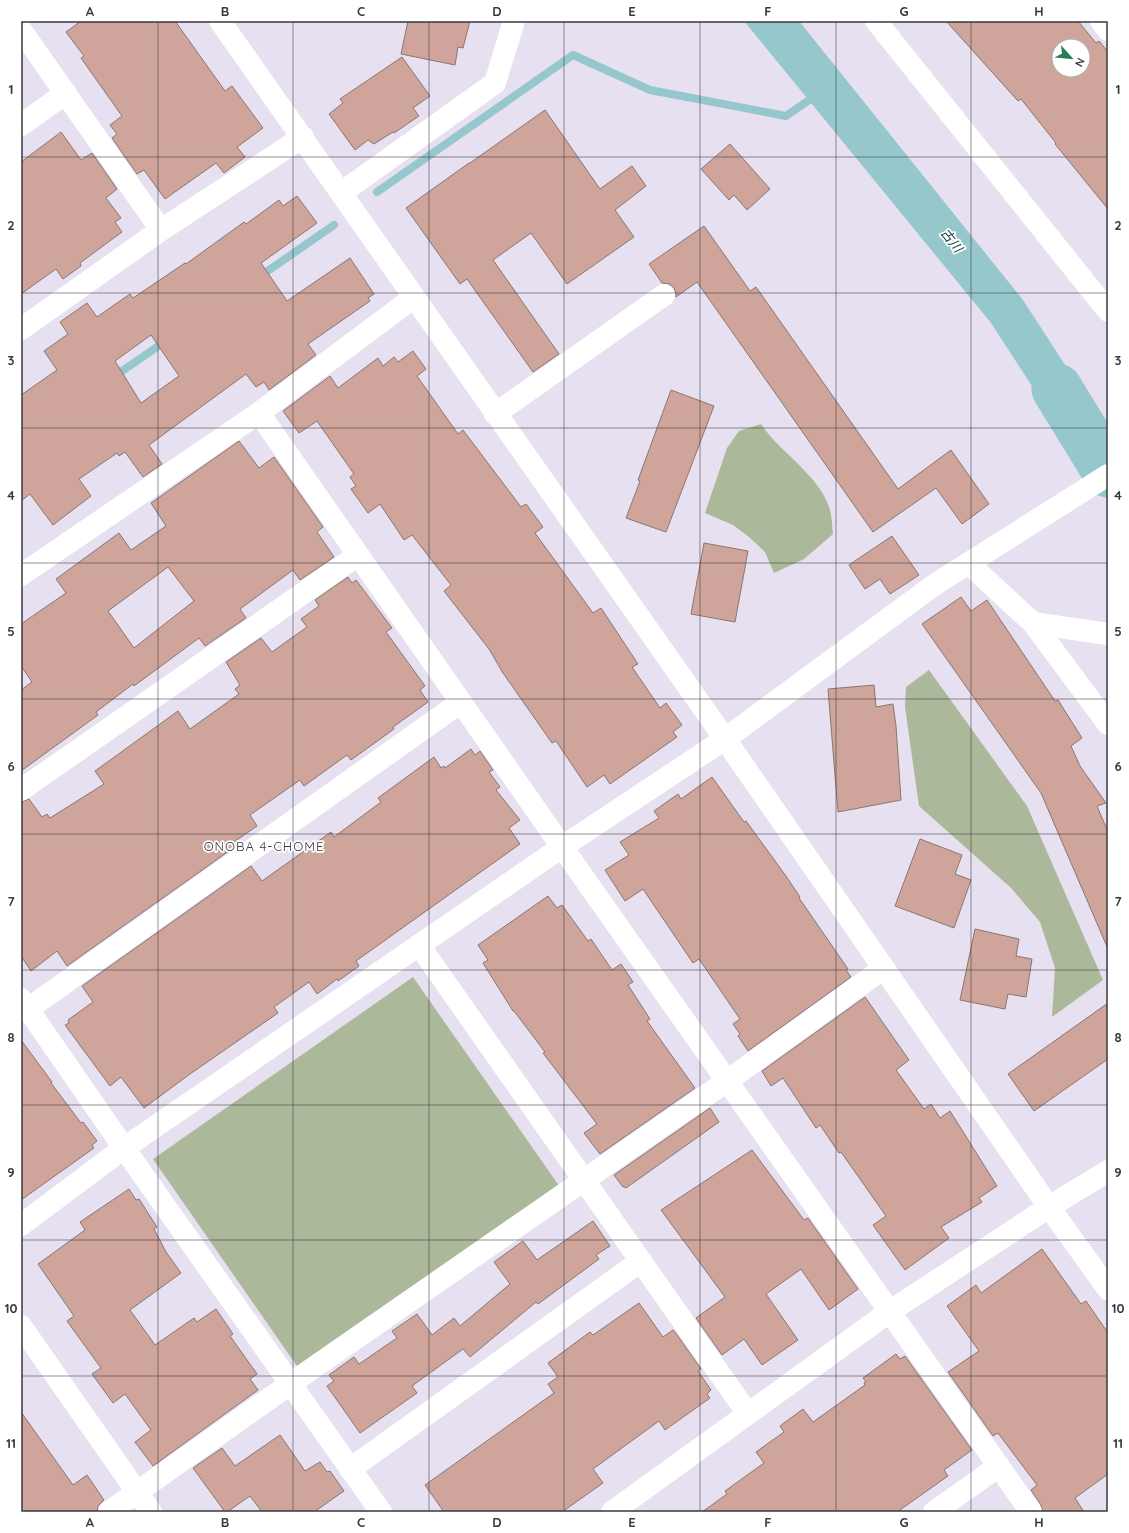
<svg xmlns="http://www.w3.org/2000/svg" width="1129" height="1533" font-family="Quicksand,'Noto Sans JP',sans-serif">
<rect width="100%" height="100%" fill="#e7e0f1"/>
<!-- green -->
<path fill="#abb99a" d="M761 424C780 453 821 476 830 510 832 518 832 526 833 534L804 559 774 573 765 552 749 537 733 525 705 513 727 448 739 431Z
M929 670 1027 806 1103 980 1052 1017 1055 968 1040 922 1011 888 919 806 905 707 906 687Z
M413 977 569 1200 308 1382 153 1159Z"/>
<!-- water -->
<path fill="#95c7cc" d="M744 21H799L1023 300 1108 431V439L1080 460 991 323Z"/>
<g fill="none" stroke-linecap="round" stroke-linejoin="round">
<!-- stream -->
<path stroke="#95c7cc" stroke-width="8" d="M377 192 573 55 650 90 786 116 818 94
M259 277 334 225
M112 378 167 340"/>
<!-- river -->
<path stroke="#95c7cc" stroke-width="51" d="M1057 389 1108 472"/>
</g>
<!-- building -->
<path fill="#cfa59b" stroke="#897671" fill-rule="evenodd" d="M81 21H175L225 91 232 86 263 128 237 147 245 157 224 173 216 163 165 199 144 170 137 174 112 138 117 134 110 125 122 116 81 58 84 56 66 32Z
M408 21H470L463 48 458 47 455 65 401 54Z
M946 21H1078L1096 43 1099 41 1108 52V209L1055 144 1056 143 1021 99 1018 101ZM1059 46H1083V70H1059Z
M402 57 430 96 413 108 419 116 394 133 393 132 374 144 368 140 355 150 329 114 343 103 340 99Z
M545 110 600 189 632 166 646 186 615 210 634 237 567 284 531 233 493 260 559 354 533 372 467 279 460 284 406 208 469 163H470Z
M61 132 81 160 92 153 117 189 106 198 121 218 115 222 122 232 80 263 81 266 63 279 56 269 21 294V162Z
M730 144 770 189 747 210 734 195 729 200 701 169Z
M297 196 317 223 261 263 287 301 350 258 374 294 368 298 370 301 308 344 316 355 269 390 264 382 256 387 246 374 149 445 162 464 143 477 125 452 119 456 117 453 79 479 91 496 53 525 30 494 21 501V395L57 370 44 351 68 334 60 322 87 303 97 317 130 294 133 298 185 263 186 264 244 222 246 224 279 200 283 206ZM151 335 179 376 141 403 115 361Z
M704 226 750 291 756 287 898 489 951 450 989 504 962 524 936 488 873 532 697 282 676 297V294L674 288 669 284 662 283 649 264Z
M413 351 426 369 417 376 458 434 463 430 521 507 526 504 543 527 535 533 593 613 601 608 638 664 632 667 660 708 666 703 682 725 673 732 677 737 610 784 604 775 587 787 556 741 552 743 503 673 489 649 444 591 451 585 412 535 404 540 380 504 368 513 351 489 356 486 350 477 354 474 317 421 299 433 283 411 330 376 338 388 378 358 383 366 394 357 398 362Z
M671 390 714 406 666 532 626 518 640 481 638 480Z
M239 441 259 468 274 457 323 527 317 532 334 557 300 580 293 570 240 609 246 618 205 646 199 638 134 686 133 684 96 712 98 715 21 771V690L32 682 21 666V624L66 593 56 579 119 533 131 550 166 526 151 503ZM168 567 194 601 134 648 108 611Z
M892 536 919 575 890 594 880 579 865 589 849 565Z
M704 543 748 551 735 622 691 614Z
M348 577 352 583 356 580 392 628 386 632 425 686 420 690 428 702 393 727 394 729 351 760 347 755 304 786 300 780 250 815 257 826 234 842 236 846 67 966 57 951 31 971 21 956V802L29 799 42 817 47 814 50 818 104 784 95 771 178 711 190 729 239 694 235 689 240 685 226 662 261 638 272 652 307 627 301 619 319 606 315 600Z
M961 597 971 611 987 600 1055 701 1058 700 1082 738 1071 746 1080 766 1106 803 1097 806 1108 832V949L1041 793 922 624Z
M874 685 876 707 893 704 896 726 901 800 838 812 828 689Z
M471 749 475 755 480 751 493 770 489 772 500 787 496 790 520 820 509 828 520 844 356 961 359 966 338 981 337 979 317 994 309 982 274 1007 278 1013 190 1074 144 1108 121 1077 110 1086 65 1025 69 1023 68 1020 93 1002 82 986 251 866 262 881 331 832 334 837 381 802 378 798 434 757 441 768 444 766 445 768Z
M712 777 744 822 746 821 786 876 800 897 799 898 848 969 846 970 851 977 748 1051 738 1036 740 1034 733 1024 740 1019 699 959 693 963 643 889 625 901 605 870 629 855 620 842 659 818 654 811 678 794 681 799Z
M920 839 962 855 955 874 971 880 954 928 895 906Z
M548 896 557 908 562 905 588 941 591 939 612 970 621 964 633 982 628 985 650 1019 647 1021 695 1088 600 1154 584 1133 597 1124 543 1053 545 1052 514 1011H513L483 963 488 960 478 945Z
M975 929 1019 939 1016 956 1032 959 1026 997 1008 994 1005 1009 960 1000Z
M865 997 909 1060 896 1070 924 1109 931 1104 940 1118 950 1111 997 1186 979 1198 982 1202 941 1227 949 1238 905 1270 873 1225 886 1216 841 1152 839 1153 820 1125 816 1128 783 1078 771 1086 762 1071Z
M1108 1003V1059L1034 1111 1008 1074Z
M21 1040 52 1082 51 1083 81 1123 83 1122 97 1141 92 1145 94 1148 21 1200Z
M710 1108 719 1122 626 1188 624 1187H623L614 1175Z
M752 1150 804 1220 808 1218 858 1289 829 1310 801 1269 766 1294 798 1340 762 1365 744 1339 722 1355 696 1318 725 1297 661 1210Z
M129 1189 136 1200 139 1199 157 1227 154 1229 166 1252 181 1273 130 1310 155 1345 194 1318 197 1322 216 1309 233 1334 230 1336 257 1374 250 1379 258 1390 153 1466 135 1442 151 1430 125 1394 113 1403 92 1374 101 1368 67 1321 74 1316 38 1264 85 1230 80 1222Z
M593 1221 610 1246 596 1255 599 1259 538 1304 536 1302 470 1357 463 1349 412 1386 417 1393 360 1433 327 1386 334 1381 329 1375 354 1357 359 1364 397 1338 392 1331 417 1314 432 1335 454 1318 460 1326 510 1284 494 1262 523 1241 537 1260Z
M1042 1249 1081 1304 1086 1301 1108 1333V1474L1075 1498 1084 1512H1043L1041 1505 1031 1490 1037 1485 998 1433 993 1436 948 1372 979 1351 947 1306 976 1285 981 1293Z
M639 1303 663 1337 673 1330 675 1332 701 1369 698 1371 711 1390 707 1394 710 1398 665 1430 659 1421 593 1469 603 1483 562 1512H444L425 1485 554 1393 548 1384 558 1377 548 1363 590 1332 593 1335Z
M896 1354 900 1359 905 1356 972 1450 944 1470 948 1476 897 1512H702L727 1494 725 1491 764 1463 756 1452 784 1432 780 1426 803 1409 813 1422 865 1385 864 1383 866 1382 863 1378Z
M21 1412 73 1485 87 1475 104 1500 98 1506 97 1512H21Z
M280 1435 305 1471 320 1462 327 1472 330 1471 344 1491 314 1512H262L250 1496 227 1512H225L193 1468 222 1448 235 1466Z"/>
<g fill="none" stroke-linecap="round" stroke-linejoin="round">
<!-- minor -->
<path stroke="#fff" stroke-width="22" d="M220 21 725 739 1049 1207 1108 1289
M876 21 1108 311
M1101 21 1108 30
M21 30 161 230
M21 125 66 93
M341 193 495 83 514 21
M21 329 161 230 303 137
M259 413 562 847 1031 1512
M495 414 664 295
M969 564 1033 623 1108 724
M21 575 259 413 413 298
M1033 623 1108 634
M21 790 358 555
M419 945 748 1414
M21 999 124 1148 381 1512
M28 1009 461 702
M21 1225 124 1148 562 847 725 739 934 585 1108 475
M21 1326 151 1512
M350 1469 641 1261
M109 1512 290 1384 727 1081 884 968
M612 1512 889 1312 1049 1207 1108 1171
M934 1512 999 1466"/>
</g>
<!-- grid -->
<path fill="none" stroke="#3a383e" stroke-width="1" stroke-opacity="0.55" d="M158 21V1512M293 21V1512M429 21V1512M564 21V1512M700 21V1512M836 21V1512M971 21V1512M21 157H1108M21 293H1108M21 428H1108M21 563H1108M21 699H1108M21 834H1108M21 970H1108M21 1105H1108M21 1240H1108M21 1376H1108"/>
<g text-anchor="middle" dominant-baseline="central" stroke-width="3.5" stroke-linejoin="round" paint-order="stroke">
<!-- water labels -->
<g font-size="13" font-style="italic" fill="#0b3b40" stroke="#fff">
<text transform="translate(952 240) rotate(51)">古川</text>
</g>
<!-- neighbourhood labels -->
<g font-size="13" letter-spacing="1" fill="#3a383e" stroke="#fff">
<text x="264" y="846">ONOBA 4-CHOME</text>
</g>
</g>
<!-- border -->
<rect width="1129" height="1533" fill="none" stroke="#ffffff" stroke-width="44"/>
<!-- north arrow -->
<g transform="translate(1071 58) rotate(117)"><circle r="19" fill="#ffffff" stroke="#b0afb2"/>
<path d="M0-3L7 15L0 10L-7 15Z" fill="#268055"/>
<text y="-6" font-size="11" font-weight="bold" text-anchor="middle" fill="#3a383e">N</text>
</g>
<rect x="22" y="22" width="1085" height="1489" fill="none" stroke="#3a383e" stroke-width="1.5"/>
<g font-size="13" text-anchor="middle" font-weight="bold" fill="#3a383e">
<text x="90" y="16">A</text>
<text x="225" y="16">B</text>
<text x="361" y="16">C</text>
<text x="497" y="16">D</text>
<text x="632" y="16">E</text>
<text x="768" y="16">F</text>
<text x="904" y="16">G</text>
<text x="1039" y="16">H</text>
<text x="11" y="94">1</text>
<text x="1118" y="94">1</text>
<text x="11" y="230">2</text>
<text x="1118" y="230">2</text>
<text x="11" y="365">3</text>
<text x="1118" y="365">3</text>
<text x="11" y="500">4</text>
<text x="1118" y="500">4</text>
<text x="11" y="636">5</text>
<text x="1118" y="636">5</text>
<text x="11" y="771">6</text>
<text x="1118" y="771">6</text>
<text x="11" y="906">7</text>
<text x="1118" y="906">7</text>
<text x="11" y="1042">8</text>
<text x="1118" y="1042">8</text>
<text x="11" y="1177">9</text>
<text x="1118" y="1177">9</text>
<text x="11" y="1313">10</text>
<text x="1118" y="1313">10</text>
<text x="11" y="1448">11</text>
<text x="1118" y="1448">11</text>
<text x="90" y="1527">A</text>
<text x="225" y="1527">B</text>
<text x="361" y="1527">C</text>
<text x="497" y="1527">D</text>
<text x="632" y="1527">E</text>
<text x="768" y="1527">F</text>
<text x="904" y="1527">G</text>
<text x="1039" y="1527">H</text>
</g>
</svg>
